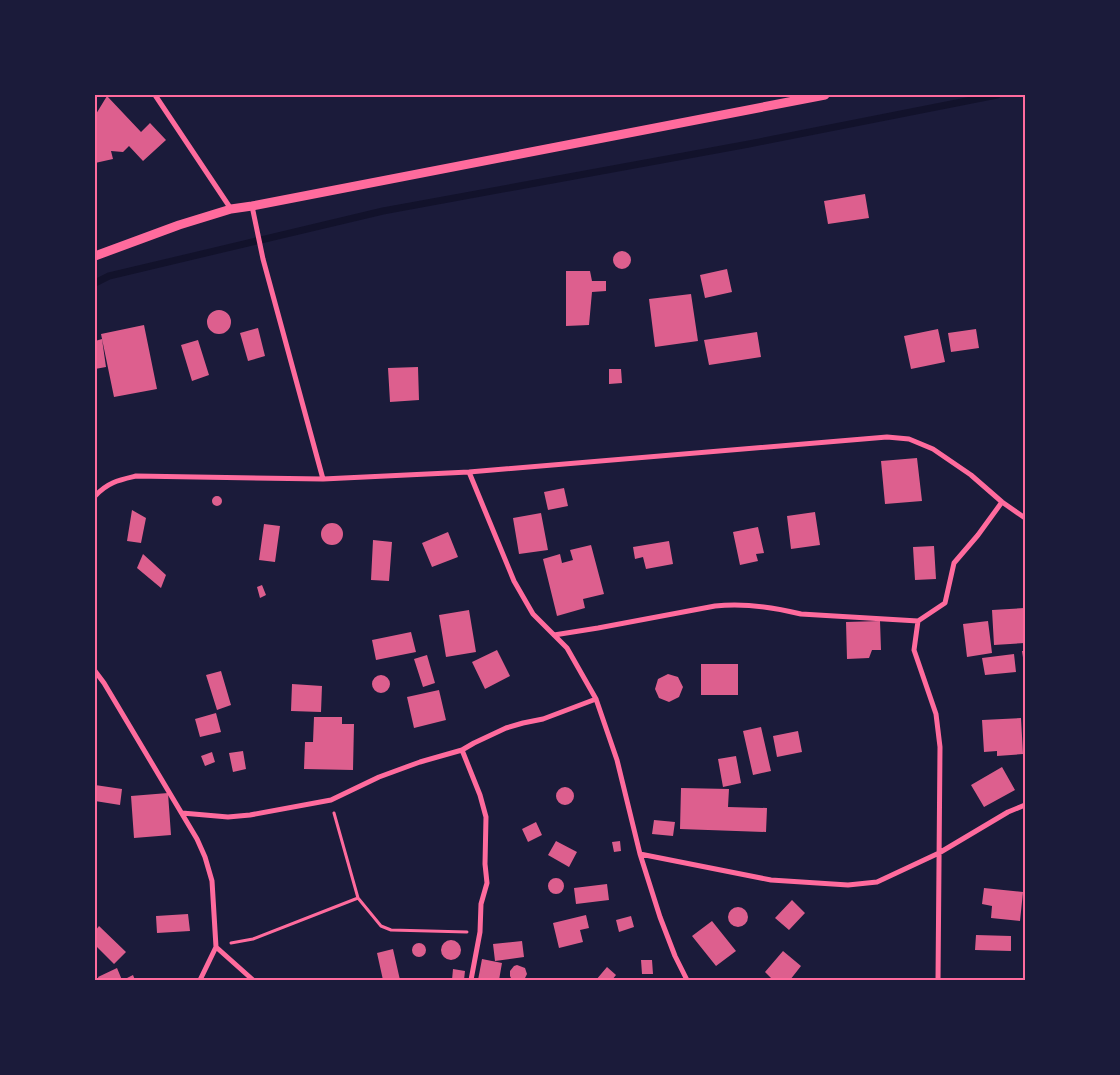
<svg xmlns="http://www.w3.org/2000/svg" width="1120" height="1075" font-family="Rubik,sans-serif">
<rect width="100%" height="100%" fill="#1b1b3a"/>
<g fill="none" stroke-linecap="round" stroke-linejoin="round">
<!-- stream -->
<path stroke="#12122b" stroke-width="7" d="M95 283 109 276 383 211 749 144 997 95"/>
</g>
<!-- building -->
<path fill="#dd5f8e" d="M107 96 141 132 150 123 166 140 143 161 129 146 123 152 111 151 113 159 95 163V114H96Z
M865 194 869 218 828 224 824 201Z
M613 260a9 9 0 1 1 18 0a9 9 0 1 1-18 0Z
M727 269 732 292 705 298 700 275Z
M566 271H590L592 281H606V291L592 292 589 325 566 326Z
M691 294 698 341 655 347 649 299Z
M207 322a12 12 0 1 1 24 0a12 12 0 1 1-24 0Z
M144 325 157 389 114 397 101 334Z
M258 328 265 356 248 361 240 333Z
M938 329 945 362 911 369 904 336Z
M976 329 979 348 951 352 948 333Z
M757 332 761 357 709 365 704 340Z
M102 339 106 367 95 369V341Z
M198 340 209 375 192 381 181 345Z
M418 367 419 400 390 402 388 368Z
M609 369H621L622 383 609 384Z
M917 458 922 501 885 504 881 461Z
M564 488 568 506 548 510 544 492Z
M212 501a5 5 0 1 1 10 0a5 5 0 1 1-10 0Z
M132 510 146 518 141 543 127 541Z
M815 512 820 545 791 549 787 516Z
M541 513 548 550 519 554 513 518Z
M321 534a11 11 0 1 1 22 0a11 11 0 1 1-22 0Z
M264 524 280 526 275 562 259 560Z
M758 527 764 553 756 554 758 561 740 565 733 532Z
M448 532 458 557 432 567 422 543Z
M373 540 392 542 389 581 371 580Z
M669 541 673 564 646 569 643 557 635 559 633 547Z
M591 545 604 594 583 599 585 608 557 616 543 559 560 554 562 563 573 560 570 550Z
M934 546 936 579 915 580 913 547Z
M143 554 166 575 161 588 137 568Z
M262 585 266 595 260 598 257 587Z
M1024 608 1025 643 994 645 992 610Z
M469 610 476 652 446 657 439 615Z
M880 621 881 650H872L869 658 847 659 846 622Z
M988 621 992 653 967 657 963 624Z
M411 632 416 652 376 660 372 640Z
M497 650 510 676 485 689 472 662Z
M1022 651H1025V664H1024Z
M1014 654 1016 672 985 675 982 658Z
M427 655 435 683 423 687 414 659Z
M701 664H738V695H701Z
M221 671 231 705 217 710 206 675Z
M668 674 678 677 683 687 679 697 669 702 659 698 655 689 658 679Z
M372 684a9 9 0 1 1 18 0a9 9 0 1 1-18 0Z
M292 684 322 686 321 712 291 711Z
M439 690 446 720 414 728 407 697Z
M216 713 221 732 200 737 195 719Z
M314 717H342V724H354L353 770 304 769 305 742H313Z
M1021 718 1023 754 997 756V751L984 752 982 720Z
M761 727 771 771 753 775 743 731Z
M798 731 802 752 777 757 773 736Z
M243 751 246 769 233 772 229 753Z
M212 752 215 762 205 766 201 756Z
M736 756 741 783 723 787 718 759Z
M1002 767 1015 790 984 807 971 785Z
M95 785 122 789 120 805 95 801Z
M556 796a9 9 0 1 1 18 0a9 9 0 1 1-18 0Z
M681 788 729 789 728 807 767 808 766 832 680 829Z
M168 793 171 835 134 838 131 796Z
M654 820 675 822 673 836 652 834Z
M536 822 542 835 528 842 522 829Z
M556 841 577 852 569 867 548 855Z
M620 841 621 851 614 852 612 842Z
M548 886a8 8 0 1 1 16 0a8 8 0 1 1-16 0Z
M607 884 609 900 576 904 574 888Z
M984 888 1023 892 1020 921 991 918 992 906 982 904Z
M792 900 805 913 789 930 775 918Z
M728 917a10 10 0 1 1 20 0a10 10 0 1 1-20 0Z
M188 914 190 931 157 933 156 916Z
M586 915 589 928 580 930 583 942 559 948 553 923Z
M631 916 634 927 619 932 616 920Z
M712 921 736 951 716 966 692 936Z
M99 926 126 952 114 964 95 945V931Z
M976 935 1011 936V951L975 950Z
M441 950a10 10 0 1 1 20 0a10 10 0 1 1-20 0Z
M522 941 524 957 495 961 493 944Z
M412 950a7 7 0 1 1 14 0a7 7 0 1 1-14 0Z
M393 949 400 980H383L377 953Z
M783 951 801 966 790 980H773L765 972Z
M482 959 502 963 499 980H478Z
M641 960H652L653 974H642Z
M517 965 525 968 527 974 524 980H512L510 976V971L514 966Z
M607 967 616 975 612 980H596Z
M117 968 122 980H99L98 977Z
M453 969 465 971 464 980H452Z
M133 975 135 980H123Z"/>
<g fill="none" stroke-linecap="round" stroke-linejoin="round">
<!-- path -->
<path stroke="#ff6b9d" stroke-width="3" d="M334 813 358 898 381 926 391 930 467 932
M231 943 253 939 358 898"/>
<!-- minor -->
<path stroke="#ff6b9d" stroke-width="5" d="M155 95 231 209
M252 206 263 259 323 479
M469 472 514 581 533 614 567 648 596 699 617 760 640 854 660 917 675 956 687 980
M95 496C108 482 119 480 136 476L323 479 469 472 887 437 909 439 933 449 971 475 1002 502 1025 518
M554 635 598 628 715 606C744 603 773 607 801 614L918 621
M95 671 104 683 197 839 205 857 212 881 216 947 200 980
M462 750 480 795 486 817 485 864 487 883 481 904 480 932 471 980
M182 813 228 817 250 815 331 800 379 777 420 762 462 750 474 743 506 728 523 723 543 719 596 699
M640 854 771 880 848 885 877 882 939 853 1008 812 1025 805
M216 947 253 980
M938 980 940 747 936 714 914 650 918 621 945 603 954 563 978 535 1002 502"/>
<!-- tertiary -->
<path stroke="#ff6b9d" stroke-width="9" d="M95 256 179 225 231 209 252 206 825 95"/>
</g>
<!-- border -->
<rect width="1120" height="1075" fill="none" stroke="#1b1b3a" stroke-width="192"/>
<rect x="96" y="96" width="928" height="883" fill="none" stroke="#ff6b9d" stroke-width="2"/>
</svg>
